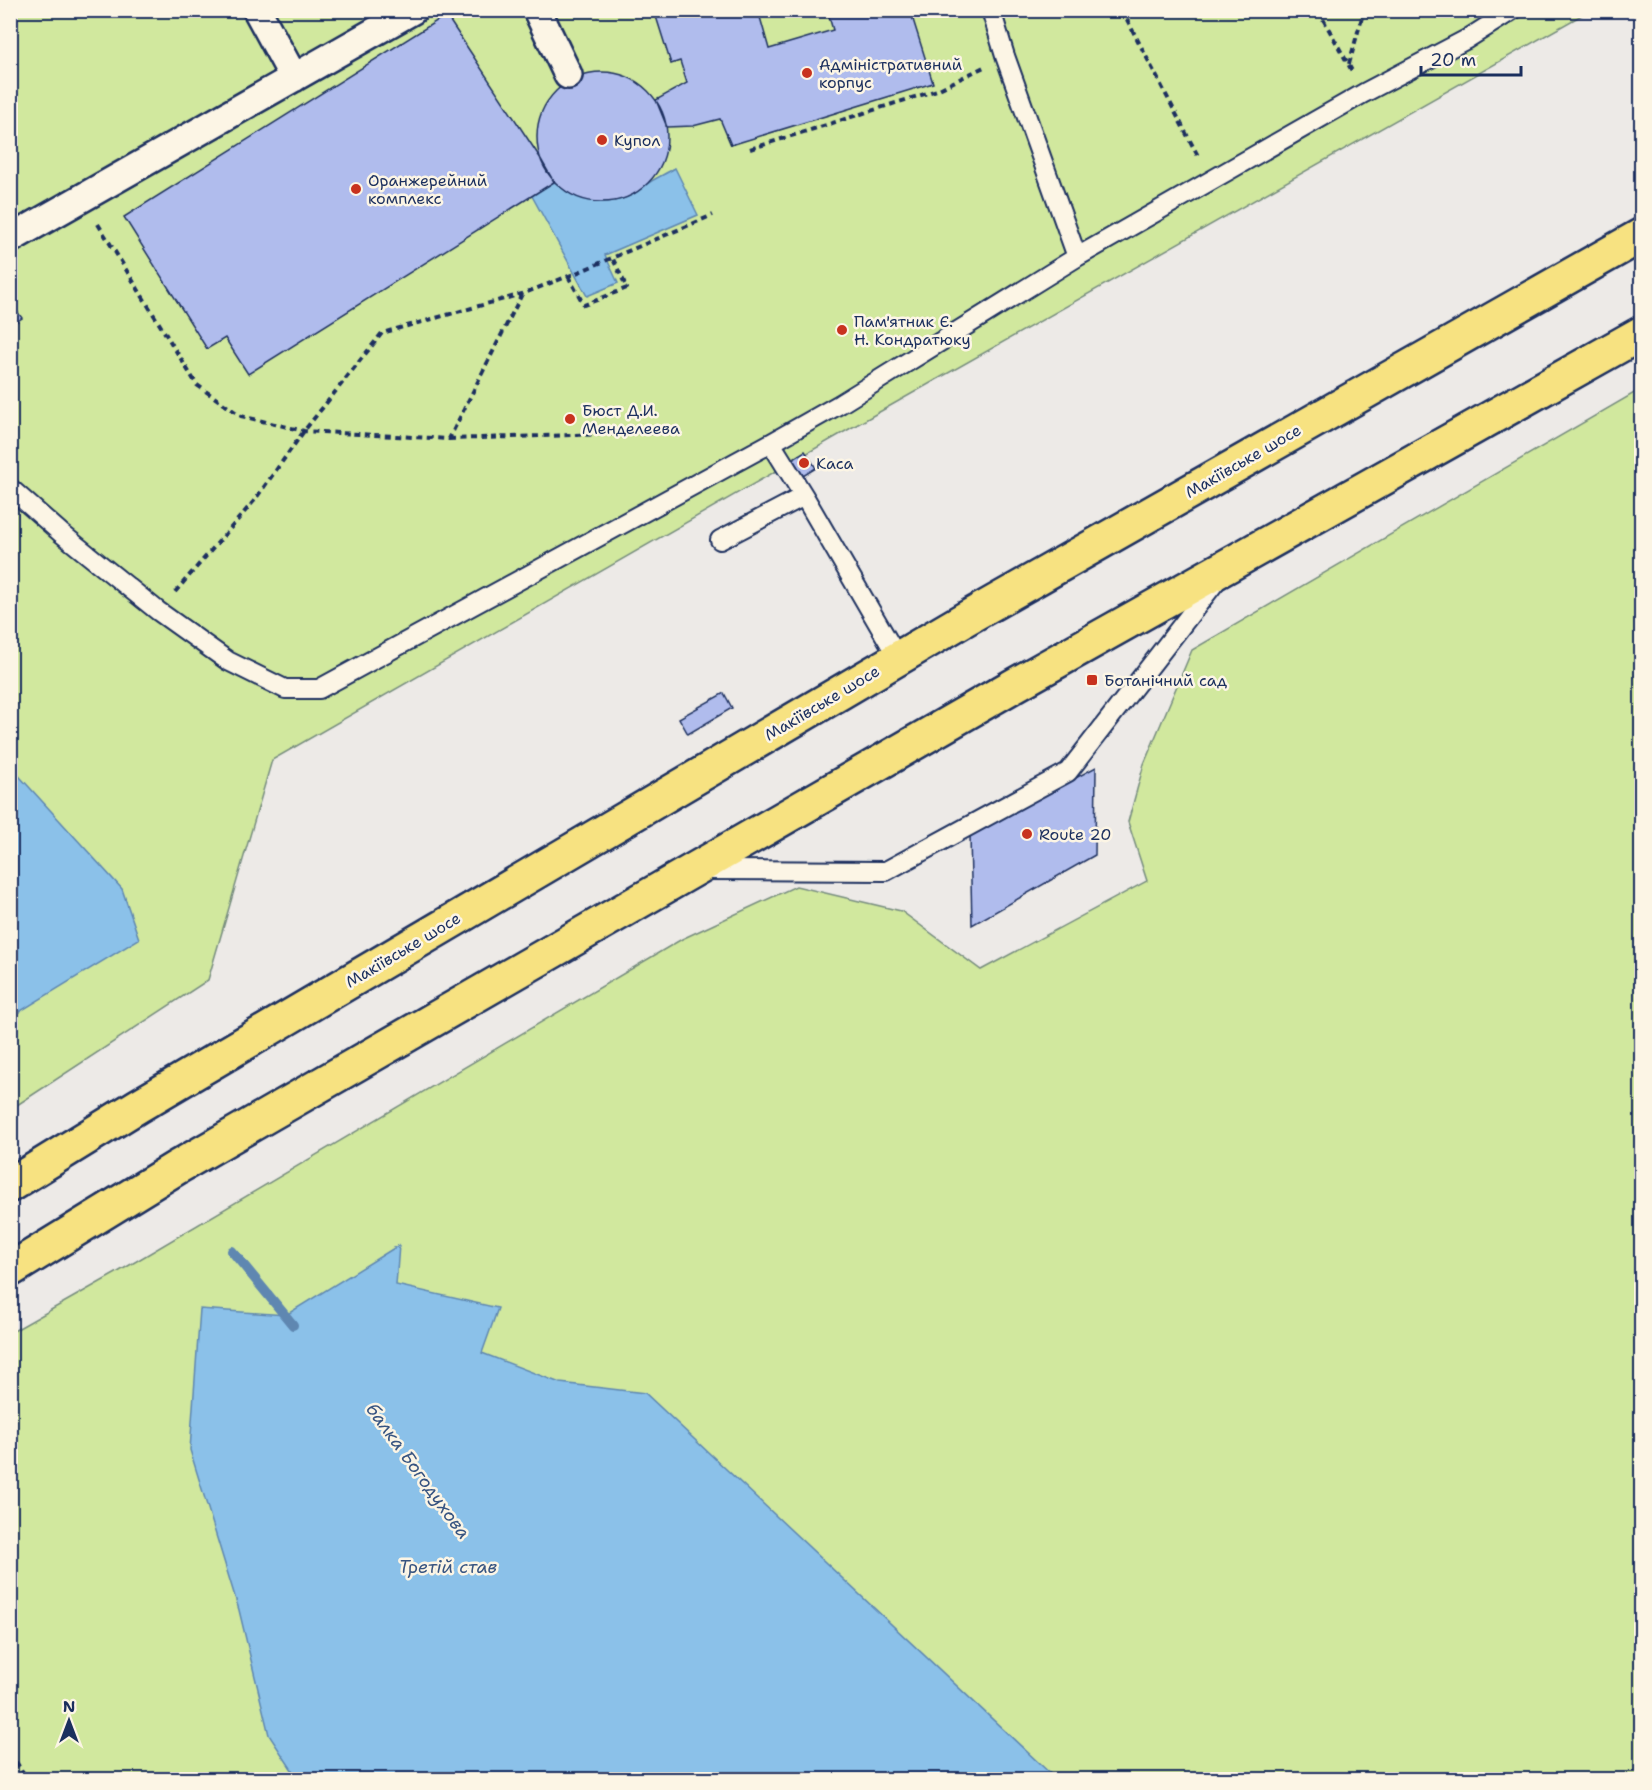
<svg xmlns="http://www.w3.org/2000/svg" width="1652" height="1790" font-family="'Shantell Sans',sans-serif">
<rect width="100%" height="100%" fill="#edeae7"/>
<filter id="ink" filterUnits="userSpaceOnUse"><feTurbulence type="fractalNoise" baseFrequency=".0167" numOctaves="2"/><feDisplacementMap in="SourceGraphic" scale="12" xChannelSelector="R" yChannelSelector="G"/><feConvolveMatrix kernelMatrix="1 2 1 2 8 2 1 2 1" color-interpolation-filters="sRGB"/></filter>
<g filter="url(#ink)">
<!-- green -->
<path fill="#d1e89e" stroke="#768c7e" stroke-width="1.5" d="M11 11H1589L851 428 272 760 208 980 11 1109Z
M1641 389V1779H11L10 1333 118 1272 682 939 796 886 901 911 981 970 1147 881 1128 822 1144 764 1192 650Z"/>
<!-- water -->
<path fill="#8bc1e9" stroke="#5e87b1" stroke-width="1.5" d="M675 168 698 215 605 255 618 283 587 296 532 196 554 182C578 200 602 209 632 195 638 192 644 185 650 182 658 177 667 173 675 168Z
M10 766 122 889 139 939 11 1017Z
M399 1245 396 1285 498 1308 482 1353 560 1383 645 1393 1056 1779H298L269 1735 239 1610 190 1450 200 1309 286 1315Z"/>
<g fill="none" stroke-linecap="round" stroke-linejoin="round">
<!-- stream -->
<path stroke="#5e87b1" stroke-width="10" d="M232 1251 293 1325"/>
</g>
<!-- building -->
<path fill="#b0bced" stroke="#1b2f5e" stroke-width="1.5" d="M654 10H758L769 49 833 30 827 10H910L933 83 731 145 720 119 693 126 667 127 656 100 687 83 680 61 671 64Z
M446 15 539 156 554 182 248 374 225 338 207 349 124 217Z
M537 137a65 65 0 1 1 130 0a65 65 0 1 1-130 0Z
M10 302 22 318 10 326Z
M805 451 816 468 803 476 792 459Z
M724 693 732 708 688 734 679 718Z
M1096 767 1095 855 972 925 970 835Z"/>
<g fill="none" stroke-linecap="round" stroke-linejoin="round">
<!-- service casing -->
<g stroke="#1b2f5e" stroke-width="22">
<path id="service" d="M1077 257 1364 93 1467 39 1513 10
M10 488 61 533 158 611 228 661 285 689H319L771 443
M804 496 771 443 840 404 1077 257 1005 56 991 10
M720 540 804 496 898 658
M704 870 886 871 1068 772 1217 580"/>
</g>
<!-- pedestrian casing -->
<g stroke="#1b2f5e" stroke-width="32">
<path id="pedestrian" d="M257 10 294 78
M537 10 568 75
M10 239 413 10"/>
</g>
<!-- primary casing -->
<g stroke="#1b2f5e" stroke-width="38">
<path id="primary" d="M10 1185 138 1106 965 619 1642 235
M10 1270 176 1168 1013 686 1642 333"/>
</g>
<!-- path -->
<path stroke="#1b2f5e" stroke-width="4" stroke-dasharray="6 4.5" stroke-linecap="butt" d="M1122 10 1199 158
M1318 10 1352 71
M1349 64 1364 10
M750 149 937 90 984 67
M98 224 197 385 241 416 304 431 449 439 522 294
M568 276 584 305 627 288 612 257
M449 439 668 432
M175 592 254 501 304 431 382 333 522 294 574 274 713 215
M10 1753 28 1780"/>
<!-- service -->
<use href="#service" stroke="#fcf5e5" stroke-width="18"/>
<!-- pedestrian -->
<use href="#pedestrian" stroke="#fcf5e5" stroke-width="27"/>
<!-- primary -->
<use href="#primary" stroke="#f7e281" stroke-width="33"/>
</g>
</g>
<!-- markers -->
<g fill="#c8321e" stroke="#fcf5e5" stroke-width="2">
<circle cx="807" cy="73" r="6"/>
<circle cx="602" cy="140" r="6"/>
<circle cx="356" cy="189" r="6"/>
<circle cx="842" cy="330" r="6"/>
<circle cx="570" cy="419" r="6"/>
<circle cx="804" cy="463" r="6"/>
<rect x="1086" y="674" width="12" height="12" rx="3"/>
<circle cx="1027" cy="834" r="6"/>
</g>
<g text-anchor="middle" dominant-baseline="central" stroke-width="5" stroke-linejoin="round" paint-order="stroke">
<!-- poi labels -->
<g font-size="16" fill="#1b2f5e" stroke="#fcf5e5" text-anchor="start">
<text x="819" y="64">Адміністративний<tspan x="819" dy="18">корпус</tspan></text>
<text x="614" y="140">Купол</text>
<text x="368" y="180">Оранжерейний<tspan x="368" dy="18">комплекс</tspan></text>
<text x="854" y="321">Пам'ятник Є.<tspan x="854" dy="18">Н. Кондратюку</tspan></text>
<text x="582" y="410">Бюст Д.И.<tspan x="582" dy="18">Менделеева</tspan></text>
<text x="816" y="463">Каса</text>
<text x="1104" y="680">Ботанічний сад</text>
<text x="1039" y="834">Route 20</text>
</g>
<!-- street labels -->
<g font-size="16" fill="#1b2f5e" stroke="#fcf5e5">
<text transform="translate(1243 461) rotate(-30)">Макіївське шосе</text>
<text transform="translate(822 703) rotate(-31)">Макіївське шосе</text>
<text transform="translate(403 950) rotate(-31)">Макіївське шосе</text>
</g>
<!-- water labels -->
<g font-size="18" font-style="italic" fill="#375481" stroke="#fcf5e5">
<text transform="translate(418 1471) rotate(54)">балка Богодухова</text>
<text x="448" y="1567">Третій став</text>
</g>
</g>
<!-- margin -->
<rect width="1652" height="1790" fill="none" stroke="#fcf5e5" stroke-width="36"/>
<rect x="18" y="18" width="1616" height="1754" fill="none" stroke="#1b2f5e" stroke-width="2" filter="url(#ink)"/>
<!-- north arrow -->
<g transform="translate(69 1721)" stroke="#fcf5e5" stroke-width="4.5" paint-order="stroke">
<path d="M0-4.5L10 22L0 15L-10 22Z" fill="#1b2f5e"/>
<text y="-9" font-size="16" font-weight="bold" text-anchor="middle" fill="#1b2f5e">N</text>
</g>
<!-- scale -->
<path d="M1421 66v9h100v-9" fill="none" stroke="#1b2f5e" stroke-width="3"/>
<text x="1430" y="66" font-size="18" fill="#1b2f5e" stroke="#fcf5e5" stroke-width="4.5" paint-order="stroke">20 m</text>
</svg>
